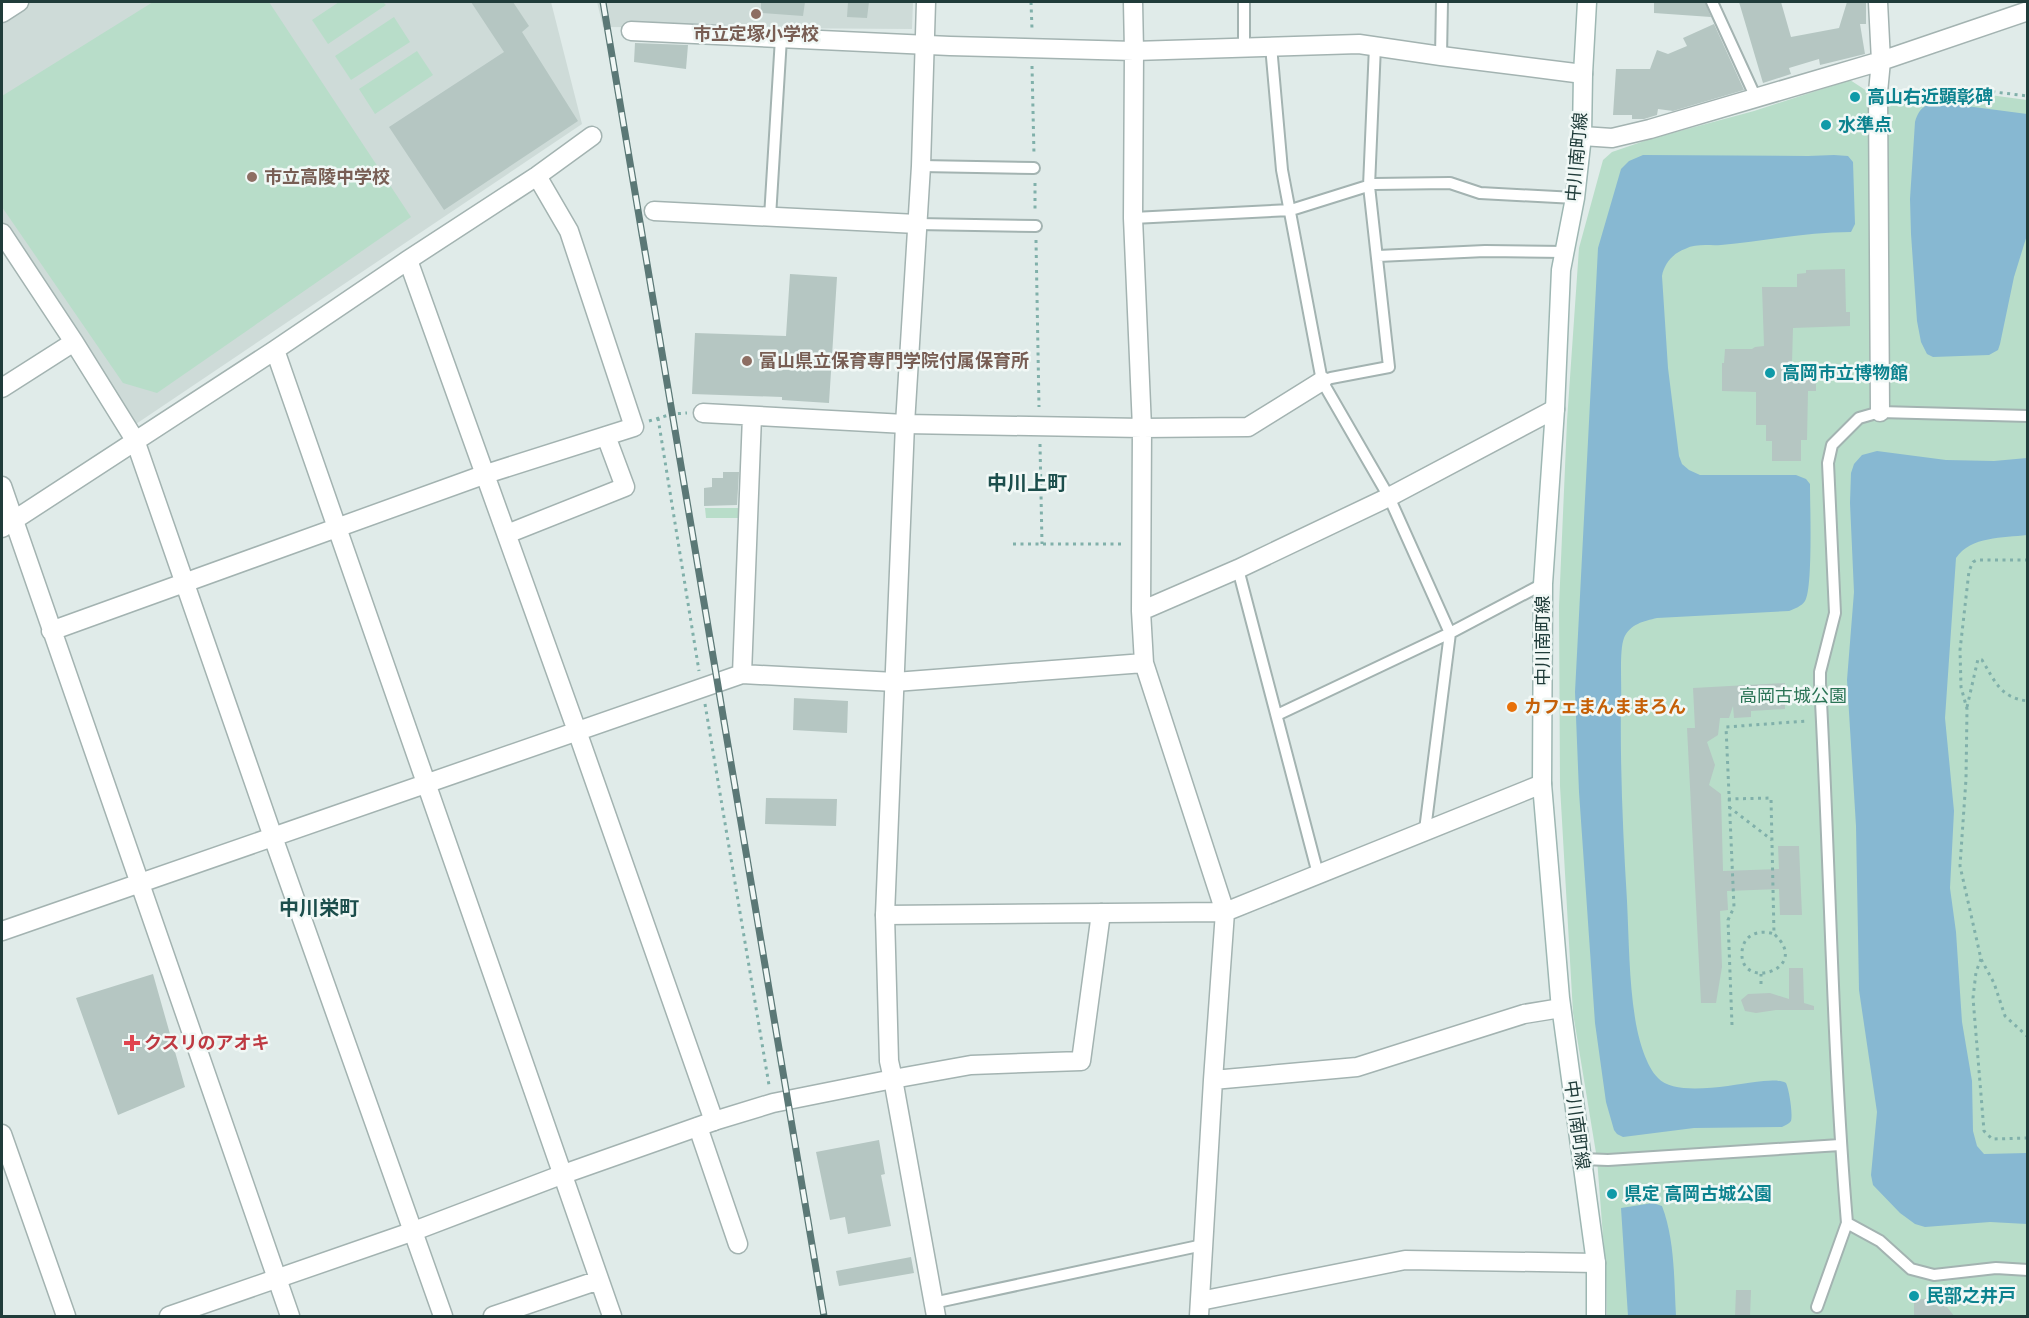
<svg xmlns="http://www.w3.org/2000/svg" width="2029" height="1318" font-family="Figtree,'Noto Sans JP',sans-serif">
<rect width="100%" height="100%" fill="#e0ebe9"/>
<!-- built -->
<path fill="#cedbd8" d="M25 2H551L582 124 133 426 2 230V17Z
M597 2H913L912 29 603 27Z"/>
<!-- green -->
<path fill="#b8ddc9" d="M153 2H269L411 217 157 393 123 383 2 207V96Z
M339 2H383L386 5 328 44 312 20Z
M394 17 410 42 351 80 335 56Z
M417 51 433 75 375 114 359 89Z
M1850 80 1870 93 1960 91 2027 100V1316H1607L1606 1275 1597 1159 1573 1013 1560 786 1559 606 1567 421 1579 248 1603 160 1612 152 1650 139 1754 111Z
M705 508H746L745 518H706Z"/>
<!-- water -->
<path fill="#87b8d2" d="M1951 104 2027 114V235L2014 277 2000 344 1998 350 1989 355 1933 357 1927 354 1921 342 1917 321 1911 234 1910 199 1915 122C1921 101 1932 104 1951 104Z
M1643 155 1808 156 1834 155 1848 156 1853 162 1855 224 1851 232C1807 232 1764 241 1721 245 1709 246 1697 243 1685 249 1673 253 1664 264 1662 276L1668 368 1679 456 1682 464 1689 470 1700 475H1796L1806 479 1810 484C1810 503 1813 589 1805 601 1802 606 1794 609 1789 611L1657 618C1644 621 1630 624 1624 638 1619 651 1622 686 1621 701 1620 768 1623 835 1627 901 1629 942 1629 984 1636 1024 1639 1040 1646 1066 1658 1078 1675 1097 1731 1085 1755 1082 1765 1081 1778 1079 1786 1083 1789 1089 1793 1114 1791 1121 1789 1124 1785 1125 1782 1127L1694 1128 1623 1137 1617 1134 1614 1130 1606 1102 1595 1023 1579 792 1575 692 1598 248 1621 169 1629 161Z
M1877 451 1946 460 1994 461 2027 458V535C2003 538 1971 536 1956 558L1945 718 1954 811 1950 888 1956 932 1962 1022 1972 1081 1973 1131 1977 1146 1984 1154 2027 1153V1224L1990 1222 1925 1227 1915 1224 1900 1213 1873 1185 1871 1175 1877 1112 1859 990 1856 826 1847 680 1854 592 1850 503 1851 473 1854 464 1862 455Z
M1653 1203 1662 1206C1675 1240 1674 1281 1676 1316H1628L1621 1208Z"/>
<!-- building -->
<path fill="#b5c6c2" d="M471 2H513L529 26 522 32 578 121 444 210 389 127 504 52Z
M761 2H805L803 16 761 13Z
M848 2H869L867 18 847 17Z
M1654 2H1705L1711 17 1654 13Z
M1739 2H1781L1791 37 1839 28 1847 2 1866 3V24H1860L1865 54 1820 65 1819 59 1789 68 1791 74 1763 83Z
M1714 24 1744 90 1673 111 1658 109 1657 115 1644 119H1632V115H1613L1616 69H1650L1657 50 1668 54 1687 46 1683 38Z
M635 43 688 45 686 69 634 62Z
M1845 269 1846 312H1850V326L1793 328 1792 363H1816V391H1808L1807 440H1801V461H1772V441H1766V425H1756V392L1722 391V363H1724L1725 349H1752L1755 347 1764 346 1762 287H1797V274L1806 273V270Z
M790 274 837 277 829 403 782 400V397L692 394 695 333 786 336Z
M723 472H739L737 505 704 506V488L712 487V478H723Z
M1785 683V709L1751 711V717L1734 718 1733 706 1729 718H1720L1718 735 1707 742 1715 765 1709 785 1721 794 1723 871 1779 869 1778 846H1799L1802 915H1780L1779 889 1727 891 1728 910 1720 911 1722 967 1716 1003H1701L1687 728H1695L1693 688Z
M794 698 848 701 847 733 793 730Z
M766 798 837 799 836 826 765 824Z
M1789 968H1803L1804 1003 1814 1006V1010H1776L1756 1013 1745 1011 1741 1000 1748 994 1770 993 1789 999Z
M153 974 185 1087 118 1115 76 998Z
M879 1140 885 1174 881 1175 891 1226 848 1234 845 1217 830 1220 816 1152Z
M911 1257 914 1273 839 1286 836 1271Z
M1736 1290H1751L1750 1317H1735Z
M1939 1297 1955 1317H1914V1300Z"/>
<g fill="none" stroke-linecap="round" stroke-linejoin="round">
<!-- service casing -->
<g stroke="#a3b3b1" stroke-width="14">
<path id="service" d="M1712 2 1756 98
M1271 46 1282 170 1322 381 1389 497 1450 633 1425 830
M1244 47V2
M1441 56 1442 2
M921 166 1034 168
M770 217 781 38
M1133 218 1291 210 1374 184 1450 183 1480 193 1575 198
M917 224 1036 226
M1378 256 1485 251 1565 252
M1322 381 1331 378 1389 367 1369 186 1375 46
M2028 416 1880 412 1859 418 1832 445 1828 463 1835 613 1820 672V683C1830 863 1832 1043 1847 1223L1880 1241 1911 1269 1934 1275 1996 1268 2028 1270
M1238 569 1318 874
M1277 715 1450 633 1543 584
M1582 1159 1608 1160 1840 1145
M933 1303 1203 1245
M1817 1307 1847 1223"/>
</g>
<!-- minor casing -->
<g stroke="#a3b3b1" stroke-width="21">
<path id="minor" d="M1133 2 1134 51 1133 218 1142 428 1141 611 1144 663 1225 912 1213 1080 1199 1316
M1878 2 1881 61 1878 92 1880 412
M2 13 19 2
M631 31 950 46 1134 51 1359 44 1441 56 1583 74
M1582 136 1612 138 1650 129 1881 61 2028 11
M654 211 917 224
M2 233 74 342 135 440 273 837 443 1316
M408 260 577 731 714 1121
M275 350 612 1316
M2 388 74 342
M703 413 905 424 1142 428 1248 427 1322 381
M2 486 290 1316
M2 528 275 350 408 260 537 176 592 136
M507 534 625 487 606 436
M1141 611 1238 569 1389 497 1555 409
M51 631 486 474 634 427 569 231 537 176
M742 674 752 416
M885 915 1225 912 1542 784
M2 931 742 674 895 682 1144 663
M1213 1080 1357 1067 1524 1014 1561 1008
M698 1127 738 1244
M1200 1301 1405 1260 1596 1263
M493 1316 599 1280
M936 1316 893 1079 971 1065 1081 1061 1101 913"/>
</g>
<!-- tertiary casing -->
<g stroke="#a3b3b1" stroke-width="21">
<path id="tertiary" d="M2 1134 66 1316
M169 1316 414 1231 561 1175 714 1121 773 1103 893 1079 889 1061 885 915 905 424 921 166 926 2"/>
</g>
<!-- secondary casing -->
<g stroke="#9eb7b3" stroke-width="21">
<path id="secondary" d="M1587 2 1583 74 1582 136 1575 198 1561 270 1555 409 1543 584 1542 784 1560 998 1596 1263V1316"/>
</g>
<!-- path -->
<path stroke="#80b0aa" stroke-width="3" stroke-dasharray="3 4.5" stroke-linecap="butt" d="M1031 2 1032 29
M1032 66 1034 155
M1895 91 1961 88 2028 96
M1035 183V212
M1036 240 1039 407
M658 418 699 671
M649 421 672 414 687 413
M1040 444 1042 544
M1013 544H1124
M2028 560H1977L1973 562 1969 571 1960 650 1961 687 1967 709 1966 779 1960 866 1981 959 1994 983 2005 1016 2028 1037
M705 704 769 1085
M1967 707 1978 659 1982 660C1995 681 2000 698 2028 701
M1728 799 1771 798 1774 934C1813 969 1739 992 1742 952 1743 934 1760 929 1774 934
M1729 807 1772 840
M1981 959 1976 972 1973 998 1984 1131 1992 1139 2028 1138
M1761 984V974
M1732 1025 1728 920 1734 907 1726 727 1807 721"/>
<!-- service -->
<use href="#service" stroke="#fff" stroke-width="10"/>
<!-- minor -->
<use href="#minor" stroke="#fff" stroke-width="18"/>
<!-- tertiary -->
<use href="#tertiary" stroke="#fff" stroke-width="18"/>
<!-- secondary -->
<use href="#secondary" stroke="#fff" stroke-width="18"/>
<!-- rail casing -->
<g stroke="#5b7876" stroke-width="7">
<path id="rail" d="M603 2 824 1316"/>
</g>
<!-- rail -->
<use href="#rail" stroke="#f1f8f6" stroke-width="4.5" stroke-dasharray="14" stroke-linecap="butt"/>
</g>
<!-- markers -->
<g fill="#8d6e63" stroke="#f1f8f6" stroke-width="2">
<circle cx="756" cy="14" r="6"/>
<circle cx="252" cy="177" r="6"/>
<circle cx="747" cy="361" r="6"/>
</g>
<g fill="#0f9aa8" stroke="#f1f8f6" stroke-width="2">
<circle cx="1855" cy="97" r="6"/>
<circle cx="1826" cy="125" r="6"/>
<circle cx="1770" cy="373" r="6"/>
<circle cx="1612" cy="1194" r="6"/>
<circle cx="1914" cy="1296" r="6"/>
</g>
<circle fill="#e8710a" stroke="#f1f8f6" stroke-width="2" cx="1512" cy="707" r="6"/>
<path fill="#e0444e" stroke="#f1f8f6" stroke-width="2" d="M129 1034h6v6h6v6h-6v6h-6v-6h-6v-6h6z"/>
<g text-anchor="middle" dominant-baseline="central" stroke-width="5" stroke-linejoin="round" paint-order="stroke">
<!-- education labels -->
<g font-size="18" font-weight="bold" fill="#785e54" stroke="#f1f8f6" text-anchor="start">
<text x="756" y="34" text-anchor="middle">市立定塚小学校</text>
<text x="264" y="177">市立高陵中学校</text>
<text x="759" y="361">富山県立保育専門学院付属保育所</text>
</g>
<!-- culture labels -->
<g font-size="18" font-weight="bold" fill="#0d838f" stroke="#f1f8f6" text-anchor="start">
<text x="1867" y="97">高山右近顕彰碑</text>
<text x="1838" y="125">水準点</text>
<text x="1782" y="373">高岡市立博物館</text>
<text x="1624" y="1194">県定 高岡古城公園</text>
<text x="1926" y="1296">民部之井戸</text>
</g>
<!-- street labels -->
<g font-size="18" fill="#203c3a" stroke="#f1f8f6">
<text transform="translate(1577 157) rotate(-85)">中川南町線</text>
<text transform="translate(1543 641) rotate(-90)">中川南町線</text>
<text transform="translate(1577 1125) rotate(82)">中川南町線</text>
</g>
<!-- park labels -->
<g font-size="18" fill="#2a7455" stroke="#f1f8f6">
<text x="1793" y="696">高岡古城公園</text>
</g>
<!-- food labels -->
<g font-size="18" font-weight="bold" fill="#c56008" stroke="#f1f8f6" text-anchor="start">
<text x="1524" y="707">カフェまんままろん</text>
</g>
<!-- health labels -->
<g font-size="18" font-weight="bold" fill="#be3a42" stroke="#f1f8f6" text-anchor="start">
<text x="144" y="1043">クスリのアオキ</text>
</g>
<!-- neighbourhood labels -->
<g font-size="20" font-weight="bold" fill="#1c4e4c" stroke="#f1f8f6">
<text x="1027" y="483">中川上町</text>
<text x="319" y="908">中川栄町</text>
</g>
</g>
<!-- border -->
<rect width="2029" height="1318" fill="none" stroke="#203c3a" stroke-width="6"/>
</svg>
